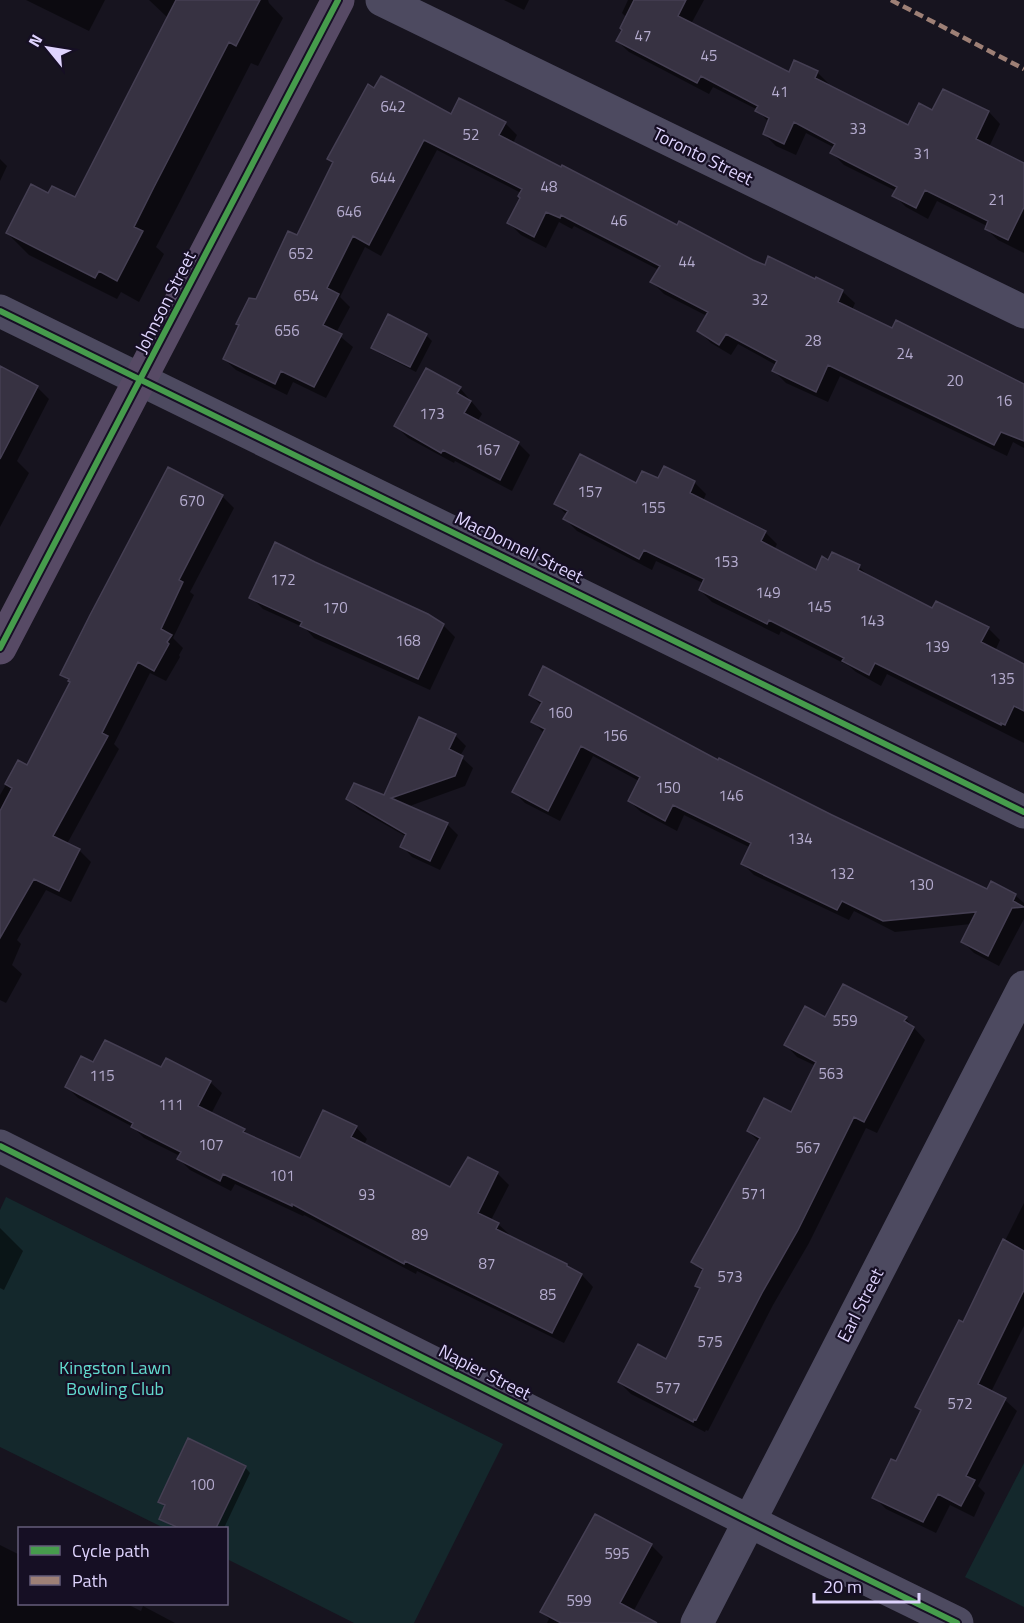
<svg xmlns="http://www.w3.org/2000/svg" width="1024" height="1623" font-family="'Titillium Web',sans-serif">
<rect width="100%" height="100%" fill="#17141f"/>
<!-- green -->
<path fill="#14282c" d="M6 1197 503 1444 414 1623H354L227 1559 226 1528H164L0 1447V1210Z
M1024 1463V1607L965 1577Z"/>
<!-- shadow -->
<path fill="#0007" d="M26 0H105L89 31Z
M149 0H268L269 3 283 18 258 66 251 63 176 209 156 247 164 254 139 302 121 292 117 299 29 255 7 233 49 195 76 199 168 18Z
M504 0H529L524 10Z
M628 0H704L691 24 789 75 817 72 829 84 828 87 908 127 933 112 943 91 989 112 1000 124 989 147 1024 164V253L998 240 986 229 987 226 937 201 928 219 906 207 894 195 896 191 844 165 832 153 835 148 806 133 796 155 776 146 764 134 769 123 758 110 713 87 709 94 629 52 617 41 624 30 627 18 622 13Z
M452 116 505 123 517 135 513 143 678 227 765 267 815 281 816 279 843 292 855 303 852 310 893 330 1024 385V448L1013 442 1007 456 840 376 828 402 786 383 774 371 776 365 738 344 731 355 711 343 699 331 707 316 664 294 652 282 659 270 574 226 572 229 559 222 546 248 521 235 509 223 522 198 521 193 437 150 381 256 365 247 340 297 350 307 336 333 353 347 326 398 293 382 287 395 236 370 224 359 257 301 298 237 334 164 329 159Z
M0 159 7 166 0 181Z
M426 335 432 341 416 372 379 353 373 348Z
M0 368 37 387 49 399 17 461 29 473 0 527Z
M460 388 482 414 477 422 518 443 530 455 512 491 455 461 454 463 408 438 396 426Z
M659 480 694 482 706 494 703 501 765 532 777 544 774 550 816 572 829 562 859 567 871 578 933 610 988 628 1000 640 995 651 1024 665V743L887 674 881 686 856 672 849 666 781 631 779 635 712 602 700 590 703 583 656 561 652 570 577 531 565 519 567 515 556 504Z
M222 496 234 508 190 592 194 595 173 638 183 648 179 655 180 657 166 681 150 673 114 744 119 749 67 844 79 850 91 862 71 902 46 890 17 940 21 944 12 965 22 974 6 1003 0 1000V795L19 762 28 767 71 683 62 674Z
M251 597 443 625 455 637 430 690 314 638 305 628 263 609Z
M531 695 719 762 988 891 1015 895 1024 903V919L999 966 974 953 963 942 971 924 895 932 854 911 849 920 754 875 743 864 751 848 684 815 677 831 641 812 629 801 639 781 593 756 560 821 525 803 514 792 545 734 533 722 542 706Z
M455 735 466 746 460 756 473 768 465 786 407 807 447 824 458 835 440 870 412 857 402 846 407 837 358 809 348 799 384 797Z
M826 1019H906L925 1040 877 1133 866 1128 809 1243 773 1305 708 1431 706 1430 705 1432 631 1394 619 1382 667 1361 701 1290 697 1285 703 1272 693 1262 759 1142 748 1131 791 1114 816 1066 797 1057 786 1045Z
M94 1065 162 1069 210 1082 222 1093 211 1114 244 1130 250 1136 300 1160 356 1127 367 1139 364 1145 451 1189 468 1159 497 1173 509 1185 491 1220 498 1224 510 1235 509 1237 566 1265 582 1275 593 1287 564 1343 417 1271 416 1274 304 1215 303 1216 235 1184 231 1191 190 1170 179 1159 180 1156 144 1138 133 1127 78 1098 67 1087Z
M1024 1203V1326L991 1392 1005 1400 1017 1411 978 1486 985 1493 974 1517 950 1505 936 1533 886 1509 874 1497 897 1463 922 1412 917 1407 963 1324Z
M0 1228 23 1251 4 1290 0 1288Z
M245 1467 250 1473 224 1528H175L161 1519 165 1507 159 1501Z
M0 1545 20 1555V1604H127L141 1611 143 1606 175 1623H0Z
M651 1545 663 1557 633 1612 643 1623H547L549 1619 542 1612Z"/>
<!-- building -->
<path fill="#373242" stroke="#453f53" stroke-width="1.5" d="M176 0H260L236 46 229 42 154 187 134 227 143 231 117 281 99 271 95 278 6 233 31 184 48 193 52 186 75 197Z
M634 0H686L678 16 789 72 794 60 818 71 815 78 908 125 919 103 932 110 943 89 989 111 976 139 1024 163V207L1008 240 985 229 988 221 925 190 916 208 892 196 897 187 830 153 835 144 794 122 784 144 763 134 769 118 755 111 758 106 701 76 697 83 616 41 622 30 620 28Z
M381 76 451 114 459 98 506 122 499 135 561 167 562 165 677 225 679 221 753 260 765 265 768 256 815 279 816 277 843 290 838 302 892 328 896 320 1024 384V441L1001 432 994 445 828 365 816 392 772 371 777 361 726 334 719 345 697 331 708 312 650 282 660 266 561 215 560 218 546 212 534 237 507 223 520 198 518 196 522 189 424 140 369 245 353 236 327 288 339 294 323 325 342 334 314 387 281 371 275 384 223 359 239 325 236 324 249 298 256 299 288 231 297 235 333 162 327 159 368 84 374 88Z
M388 314 427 334 410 367 371 348Z
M0 366 38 386 0 459Z
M426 368 461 387 457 393 471 401 464 413 519 442 500 480 443 450 441 453 394 426Z
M580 454 636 483 642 471 658 478 664 466 695 481 690 493 766 531 761 541 816 570 822 556 828 560 832 552 860 565 858 570 932 608 936 601 989 627 981 642 1024 664V711L1014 706 1005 725 1001 723V725L875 663 869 675 842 661 844 658 769 620 767 624 699 590 704 579 644 550 639 559 563 519 568 511 554 504Z
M168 467 223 495 179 580 183 582 161 629 172 635 167 642 169 644 154 671 138 662 102 733 108 736 53 836 80 849 59 891 34 879 0 938V811L12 788 5 784 18 760 27 765 70 682 68 681 69 679 60 675 90 615Z
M275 542 315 562 428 614 444 624 418 679 300 626 302 622 249 598Z
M543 666 718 760 719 758 832 815 987 889 991 881 1016 894 1013 901 1024 907 1012 908 988 956 961 942 976 912 883 921 842 901 837 910 741 864 751 843 673 805 665 821 628 801 640 777 581 746 548 811 512 792 545 729 531 722 542 702 529 695Z
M419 717 456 734 449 749 463 756 455 776 391 798 448 823 430 861 400 847 406 834 346 799 354 783 384 795Z
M843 984 907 1017 904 1021 914 1027 864 1122 854 1117 798 1230 762 1293 696 1420 694 1419 693 1422 618 1382 638 1344 666 1359 700 1288 695 1286 703 1269 691 1262 760 1138 747 1131 764 1098 791 1112 816 1062 784 1045 805 1006 825 1017Z
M105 1040 161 1067 166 1058 211 1081 198 1106 245 1129 243 1132 300 1158 323 1110 357 1126 351 1137 450 1187 468 1157 498 1172 478 1213 499 1223 496 1229 567 1264V1266L582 1274 552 1333 405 1261 404 1264 292 1204V1206L223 1174 220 1181 177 1159 181 1152 131 1127 133 1123 65 1087 81 1056 93 1062Z
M1003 1239 1024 1251V1290L978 1384 1006 1398 966 1476 975 1480 961 1506 938 1494 923 1522 872 1498 891 1459 896 1461 921 1410 915 1407 959 1320 963 1322Z
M188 1438 246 1466 216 1528H179L159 1519 165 1505 158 1502Z
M595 1514 652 1544 620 1603 657 1623H561L540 1612Z"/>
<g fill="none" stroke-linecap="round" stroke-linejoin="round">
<!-- street -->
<path stroke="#4d4a60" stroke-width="33" d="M382 0 1024 312
M0 311 1024 812
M0 1146 789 1541 957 1623
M697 1623 1024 987"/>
<!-- primary -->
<path stroke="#574a65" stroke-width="33" d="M0 648 338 0"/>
<!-- quiet -->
<path stroke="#9e8076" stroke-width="4.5" stroke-dasharray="9 4.5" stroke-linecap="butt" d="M891 0 1024 69"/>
<!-- cycleway casing -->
<g stroke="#160f24" stroke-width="10">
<path id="cycleway" d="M0 311 1024 812
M0 648 338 0
M0 1146 789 1541 957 1623"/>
</g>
<!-- cycleway -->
<use href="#cycleway" stroke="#469c4c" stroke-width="6"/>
</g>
<g text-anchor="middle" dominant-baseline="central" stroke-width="4.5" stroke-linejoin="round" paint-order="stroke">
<!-- number labels -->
<g font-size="15" fill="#b5accf">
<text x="643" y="35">47</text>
<text x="709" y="55">45</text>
<text x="780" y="91">41</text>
<text x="393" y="106">642</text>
<text x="858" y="128">33</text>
<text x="471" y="134">52</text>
<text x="922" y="153">31</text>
<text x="383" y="177">644</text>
<text x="549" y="186">48</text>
<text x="997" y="199">21</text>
<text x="349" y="211">646</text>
<text x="619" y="220">46</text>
<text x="301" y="253">652</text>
<text x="687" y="261">44</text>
<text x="306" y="295">654</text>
<text x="760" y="299">32</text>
<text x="287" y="330">656</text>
<text x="813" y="340">28</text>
<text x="905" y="353">24</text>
<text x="955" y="380">20</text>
<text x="1004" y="400">16</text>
<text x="432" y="413">173</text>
<text x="488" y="449">167</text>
<text x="590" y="491">157</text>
<text x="192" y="500">670</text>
<text x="653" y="507">155</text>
<text x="726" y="561">153</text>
<text x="283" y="579">172</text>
<text x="768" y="592">149</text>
<text x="819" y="606">145</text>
<text x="335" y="607">170</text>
<text x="872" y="620">143</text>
<text x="408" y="640">168</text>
<text x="937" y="646">139</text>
<text x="1002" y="678">135</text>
<text x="560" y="712">160</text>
<text x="615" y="735">156</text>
<text x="668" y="787">150</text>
<text x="731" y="795">146</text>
<text x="800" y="838">134</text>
<text x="842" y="873">132</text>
<text x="921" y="884">130</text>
<text x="845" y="1020">559</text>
<text x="831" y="1073">563</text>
<text x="102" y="1075">115</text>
<text x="171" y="1104">111</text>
<text x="211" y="1144">107</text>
<text x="808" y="1147">567</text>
<text x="282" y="1175">101</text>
<text x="754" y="1193">571</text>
<text x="367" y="1194">93</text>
<text x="420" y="1234">89</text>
<text x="487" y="1263">87</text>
<text x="730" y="1276">573</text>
<text x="548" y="1294">85</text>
<text x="710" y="1341">575</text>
<text x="668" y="1387">577</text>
<text x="960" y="1403">572</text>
<text x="202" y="1484">100</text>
<text x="617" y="1553">595</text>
<text x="579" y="1600">599</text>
</g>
<!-- street labels -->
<g font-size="18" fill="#dfd4fe" stroke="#160f24">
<text transform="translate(703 156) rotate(26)">Toronto Street</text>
<text transform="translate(165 302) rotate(-63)">Johnson Street</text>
<text transform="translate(519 547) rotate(26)">MacDonnell Street</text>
<text transform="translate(860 1305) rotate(-63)">Earl Street</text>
<text transform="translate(485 1372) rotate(27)">Napier Street</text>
</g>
<!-- park labels -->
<g font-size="18" fill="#62dbcf" stroke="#160f24">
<text x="115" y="1367">Kingston Lawn<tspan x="115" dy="21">Bowling Club</tspan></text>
</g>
</g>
<!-- legend -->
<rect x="18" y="1527" width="210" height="78" fill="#160f24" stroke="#665e7b" stroke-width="1.5"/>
<rect x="30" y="1546" width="30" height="9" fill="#469c4c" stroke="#665e7b" stroke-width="1.5"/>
<text x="72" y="1557" font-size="18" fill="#dfd4fe">Cycle path</text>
<rect x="30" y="1576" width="30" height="9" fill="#9e8076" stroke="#665e7b" stroke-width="1.5"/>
<text x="72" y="1587" font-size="18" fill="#dfd4fe">Path</text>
<!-- north arrow -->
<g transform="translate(48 48) rotate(300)" stroke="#160f24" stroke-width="4.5" paint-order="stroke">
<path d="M0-4.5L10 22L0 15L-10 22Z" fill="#dfd4fe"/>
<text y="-9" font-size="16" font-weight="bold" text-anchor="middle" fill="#dfd4fe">N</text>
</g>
<!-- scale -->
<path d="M814 1593v9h105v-9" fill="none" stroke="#dfd4fe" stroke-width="3"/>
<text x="823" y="1593" font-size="18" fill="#dfd4fe" stroke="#160f24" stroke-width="4.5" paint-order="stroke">20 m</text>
</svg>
